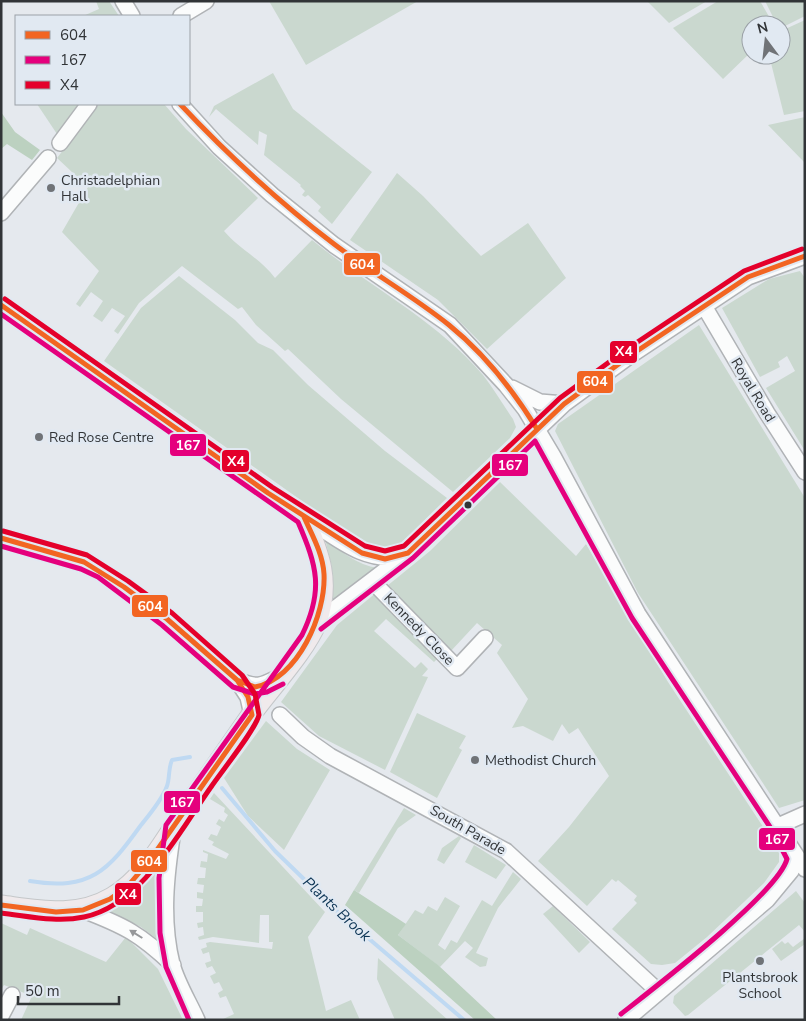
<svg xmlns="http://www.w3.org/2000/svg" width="806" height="1021" font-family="'Nunito Sans',sans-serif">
<rect width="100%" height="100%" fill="#e5e9ee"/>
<!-- green -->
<path fill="#cad8cf" d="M96 1H109L119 16H83L99 9Z
M269 1H418L306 65Z
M647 1H707L669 23Z
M718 1H760L774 25H751V52L723 79 673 28Z
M765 1H805V16L781 28V25H777Z
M805 20V111L784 115 769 55H781V31Z
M273 73 293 109 372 172 332 224 318 211 321 207 308 195 305 197 302 195 305 191 300 186 301 185 264 155 267 135 259 131 258 145 216 109 209 117 214 106Z
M37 104H83L59 137Z
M99 104H164L186 129 258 198 224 231C239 249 260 258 275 278L312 240C368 286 435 319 483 375 494 389 503 405 513 419L516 427 510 438 453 492 341 399 288 349 285 351 256 325 242 307 238 309 182 266 139 303 118 334 114 331 125 316 112 308 102 322 93 316 103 301 91 292 80 307 76 304 99 271 62 232 88 187 57 158Z
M805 117V163L768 125Z
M397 173 423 196 481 256 528 223 566 278 487 349 438 300 350 240Z
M800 271 805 278V451L766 388 795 371 787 356 778 362 780 367 760 377 722 308 769 279Z
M179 276 235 320 258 343 273 350 308 385 385 451 447 498 397 547 372 548 336 525 104 361 141 308Z
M699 325 805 498V800L779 808 770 794 638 593 555 431 558 424Z
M500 482 576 556 586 544 668 682 779 851V862L764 883 707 937 675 963 662 965 651 964 612 929 637 903 634 900 637 896 618 880 616 882 612 879 587 906 538 861 569 827 609 776 578 728 569 734 562 724 553 741 523 726 512 728 528 699 497 653 502 645 477 623 450 652 387 586 430 551Z
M325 539C341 551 357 565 378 568L331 604 332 567Z
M377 592 439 657 434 662 386 619 374 631 415 668 421 662 428 669 422 676 428 677 385 770 319 736 281 702 337 625Z
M417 713 466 736 459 748 462 750 437 798 390 772Z
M266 721 297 749 330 770 284 850 248 816 224 778Z
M214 793 325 912 308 937 326 1011 351 1000 360 1020H221L234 1014 226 996 220 998 218 993 223 990 219 982 214 984 210 976 216 973 212 966 207 968 205 963 211 961 209 952 203 954 201 949 207 947 206 943 210 942 272 949 273 942H269V915H260L259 943 213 937 199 940 198 937 204 935 203 927 198 928 197 923 203 922V912H196V906H202L203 899 197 898V892L203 893 204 885 197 884 198 878H205L206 868 200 867 201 861 207 862 208 854 203 852V850L226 859 229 854 212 845 214 842 208 839 211 834 217 836 221 827 216 824 219 819 224 822 228 815 224 812 225 808 210 799Z
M404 808 416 815 398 828 359 893 354 890Z
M459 836 461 838 444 864 437 860 442 848Z
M474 845 506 865 496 879 465 862Z
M161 861V942L141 927 108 911C131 898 146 882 161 861Z
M513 872 521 879 498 908 476 953 488 958 486 966 480 967 465 957 473 948 465 941 440 967 398 935 415 910 423 914 428 906 437 911 445 897 460 906 438 945 445 950 451 940 457 943 482 900 492 906Z
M796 891 805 903V932L799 925 688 1015 685 1016 673 1003 674 996Z
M553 906 590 942 579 953 543 914Z
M1 923 27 935 30 928 106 962 126 937 158 969 183 1020H21L32 996 4 985 1 990Z
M805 938V944L781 961 772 949 782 941 785 944 788 942 793 947Z
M378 958 448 1020H395L377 979Z"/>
<!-- forest -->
<path fill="#bcd1c0" d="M1 112 15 132 40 150 32 160 7 144 1 149Z
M354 890 406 924 398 935 438 965 497 1020H475L345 905Z"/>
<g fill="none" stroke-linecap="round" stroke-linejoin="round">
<!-- stream -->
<path stroke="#bfd9f2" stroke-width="4" d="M222 788 275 851 340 914 464 1020
M30 881C90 891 108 871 141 825 150 814 162 800 167 786 170 778 168 769 172 760L190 757"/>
<!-- minor casing -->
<g stroke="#b0b3b6" stroke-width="18">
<path id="minor" d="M123 1 132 16
M181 16 206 1
M180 104 219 147 272 195 334 245 450 325 506 385 525 409 553 456 638 614 805 869
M60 143 89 104
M1 213 48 158
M704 306 767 413 805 472
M512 388 540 402 564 404
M304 517C333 535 366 566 403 555
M1 538 84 562 124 587 167 619 237 680 248 697 252 715
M372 581 457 668 485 638
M316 623 408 553 564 404 631 355 748 277 805 256
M237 680C257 688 260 687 279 677
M280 715 303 737 330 756 506 851 659 992
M778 826 805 814
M173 831C166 875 161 920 172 964 177 983 189 1002 197 1020
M83 910C125 926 140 934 173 965
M1 1016 12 995
M626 1020 767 900 791 871 794 863V853"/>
</g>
<!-- major casing -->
<g stroke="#c4c7c9" stroke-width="21">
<path id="major" d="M1 305 304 517C320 554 331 582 317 622 307 649 269 690 251 715 228 748 205 781 182 814 162 844 143 879 112 897 77 918 40 910 1 905"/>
</g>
<!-- minor -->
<use href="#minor" stroke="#fbfcfc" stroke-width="15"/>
<!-- major -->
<use href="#major" stroke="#f0eaec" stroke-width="19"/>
<!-- bus-1 casing -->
<g stroke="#e1e9f2" stroke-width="9">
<path id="bus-1" d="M180 104C228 155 279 202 334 244 372 273 413 296 449 325 485 354 513 390 537 429
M1 305 268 493 362 553 385 559 408 553 564 404 631 355 748 277 805 256
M1 538 84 562 124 587 167 619 237 680 248 697 252 715 150 860 127 887 110 899 83 910 56 912 1 905
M237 680 255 687C298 679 326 614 324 574 323 554 312 535 304 517"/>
</g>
<!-- bus-2 casing -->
<g stroke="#e1e9f2" stroke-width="9">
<path id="bus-2" d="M1 314 298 522C317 566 324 590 302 635L166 825 159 878 160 933 166 967 189 1020
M1 546 81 569 98 577 162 625 233 687 255 694 267 692 283 684
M321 629 413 558 535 441 632 618 772 830 787 859C778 893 654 988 621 1014"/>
</g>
<!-- bus-3 casing -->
<g stroke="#e1e9f2" stroke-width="9">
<path id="bus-3" d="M5 299 272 487 365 546 385 551 404 546 560 398 627 349 744 271 802 249
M1 913C28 916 57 923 84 917 142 905 179 832 211 787 221 772 256 729 259 715L255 694 242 675 172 613 128 581 87 555 3 531"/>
</g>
<!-- bus-1 -->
<use href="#bus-1" stroke="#f26522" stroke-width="5"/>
<!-- bus-2 -->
<use href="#bus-2" stroke="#e5007d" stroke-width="5"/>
<!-- bus-3 -->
<use href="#bus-3" stroke="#e4002b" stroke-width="5"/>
</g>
<!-- one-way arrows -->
<defs><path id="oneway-solid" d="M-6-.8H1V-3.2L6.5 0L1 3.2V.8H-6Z" transform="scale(1.25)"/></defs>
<use fill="#96989a" href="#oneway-solid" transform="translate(136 934) rotate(-148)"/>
<!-- markers -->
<g fill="#707377" stroke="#e1e9f2" stroke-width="2">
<circle cx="51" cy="188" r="5"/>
<circle cx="39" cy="437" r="5"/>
<circle cx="475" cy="760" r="5"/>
<circle cx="760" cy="961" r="5"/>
</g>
<circle fill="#313437" stroke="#e1e9f2" stroke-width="2" cx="468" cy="505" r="4.5"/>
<g text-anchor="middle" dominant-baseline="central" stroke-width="5" stroke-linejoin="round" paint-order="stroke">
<!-- poi labels -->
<g font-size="14" fill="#313437" stroke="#e1e9f2" text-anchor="start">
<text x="61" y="180">Christadelphian<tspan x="61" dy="16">Hall</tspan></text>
<text x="49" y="437">Red Rose Centre</text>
<text x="485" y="760">Methodist Church</text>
<text x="760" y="977" text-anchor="middle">Plantsbrook<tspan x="760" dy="16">School</tspan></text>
</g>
<!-- street labels -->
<g font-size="14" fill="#313437" stroke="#e1e9f2">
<text transform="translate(753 390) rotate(59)">Royal Road</text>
<text transform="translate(419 629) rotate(46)">Kennedy Close</text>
<text transform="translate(468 830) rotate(30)">South Parade</text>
</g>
<!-- water labels -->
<g font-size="15" font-style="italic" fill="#0c3454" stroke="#e1e9f2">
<text transform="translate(337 909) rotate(43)">Plants Brook</text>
</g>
</g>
<g stroke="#e1e9f2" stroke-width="2">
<rect x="343" y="252" width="38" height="24" rx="5" fill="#f26522"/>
<rect x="609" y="340" width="29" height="24" rx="5" fill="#e4002b"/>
<rect x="576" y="370" width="38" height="24" rx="5" fill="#f26522"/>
<rect x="169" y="433" width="38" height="24" rx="5" fill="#e5007d"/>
<rect x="221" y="449" width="29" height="24" rx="5" fill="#e4002b"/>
<rect x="491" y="453" width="38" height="24" rx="5" fill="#e5007d"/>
<rect x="131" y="594" width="38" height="24" rx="5" fill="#f26522"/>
<rect x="163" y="790" width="38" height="24" rx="5" fill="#e5007d"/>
<rect x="758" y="827" width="38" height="24" rx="5" fill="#e5007d"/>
<rect x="130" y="849" width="38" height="24" rx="5" fill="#f26522"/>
<rect x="114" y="882" width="28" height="24" rx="5" fill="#e4002b"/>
</g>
<g font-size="14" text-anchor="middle" font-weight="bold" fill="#fff">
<text x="362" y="269">604</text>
<text x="624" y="356">X4</text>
<text x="595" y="386">604</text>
<text x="188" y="450">167</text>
<text x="236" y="466">X4</text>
<text x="510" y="470">167</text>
<text x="150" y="611">604</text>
<text x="182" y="807">167</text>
<text x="777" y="844">167</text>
<text x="149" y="866">604</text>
<text x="128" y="899">X4</text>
</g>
<!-- border -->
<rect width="806" height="1021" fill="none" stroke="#313437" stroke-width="5"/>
<!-- legend -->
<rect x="15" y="15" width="175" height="90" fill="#e1e9f2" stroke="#9ba1a7"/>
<rect x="25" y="31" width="25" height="8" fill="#f26522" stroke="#9ba1a7"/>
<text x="60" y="40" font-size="15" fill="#313437">604</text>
<rect x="25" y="56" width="25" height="8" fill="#e5007d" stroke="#9ba1a7"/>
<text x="60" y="65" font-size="15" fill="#313437">167</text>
<rect x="25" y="81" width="25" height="8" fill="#e4002b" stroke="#9ba1a7"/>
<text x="60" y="90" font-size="15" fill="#313437">X4</text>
<!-- north arrow -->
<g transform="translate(766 40) rotate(345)"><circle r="24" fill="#e1e9f2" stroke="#9ba1a7"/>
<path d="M0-4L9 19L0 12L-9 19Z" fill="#707377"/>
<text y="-8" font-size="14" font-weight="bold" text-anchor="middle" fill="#313437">N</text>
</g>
<!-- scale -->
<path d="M18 996v8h101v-8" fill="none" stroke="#313437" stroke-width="2.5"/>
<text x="25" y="996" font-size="15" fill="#313437" stroke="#e1e9f2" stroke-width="4" paint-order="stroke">50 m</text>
</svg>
